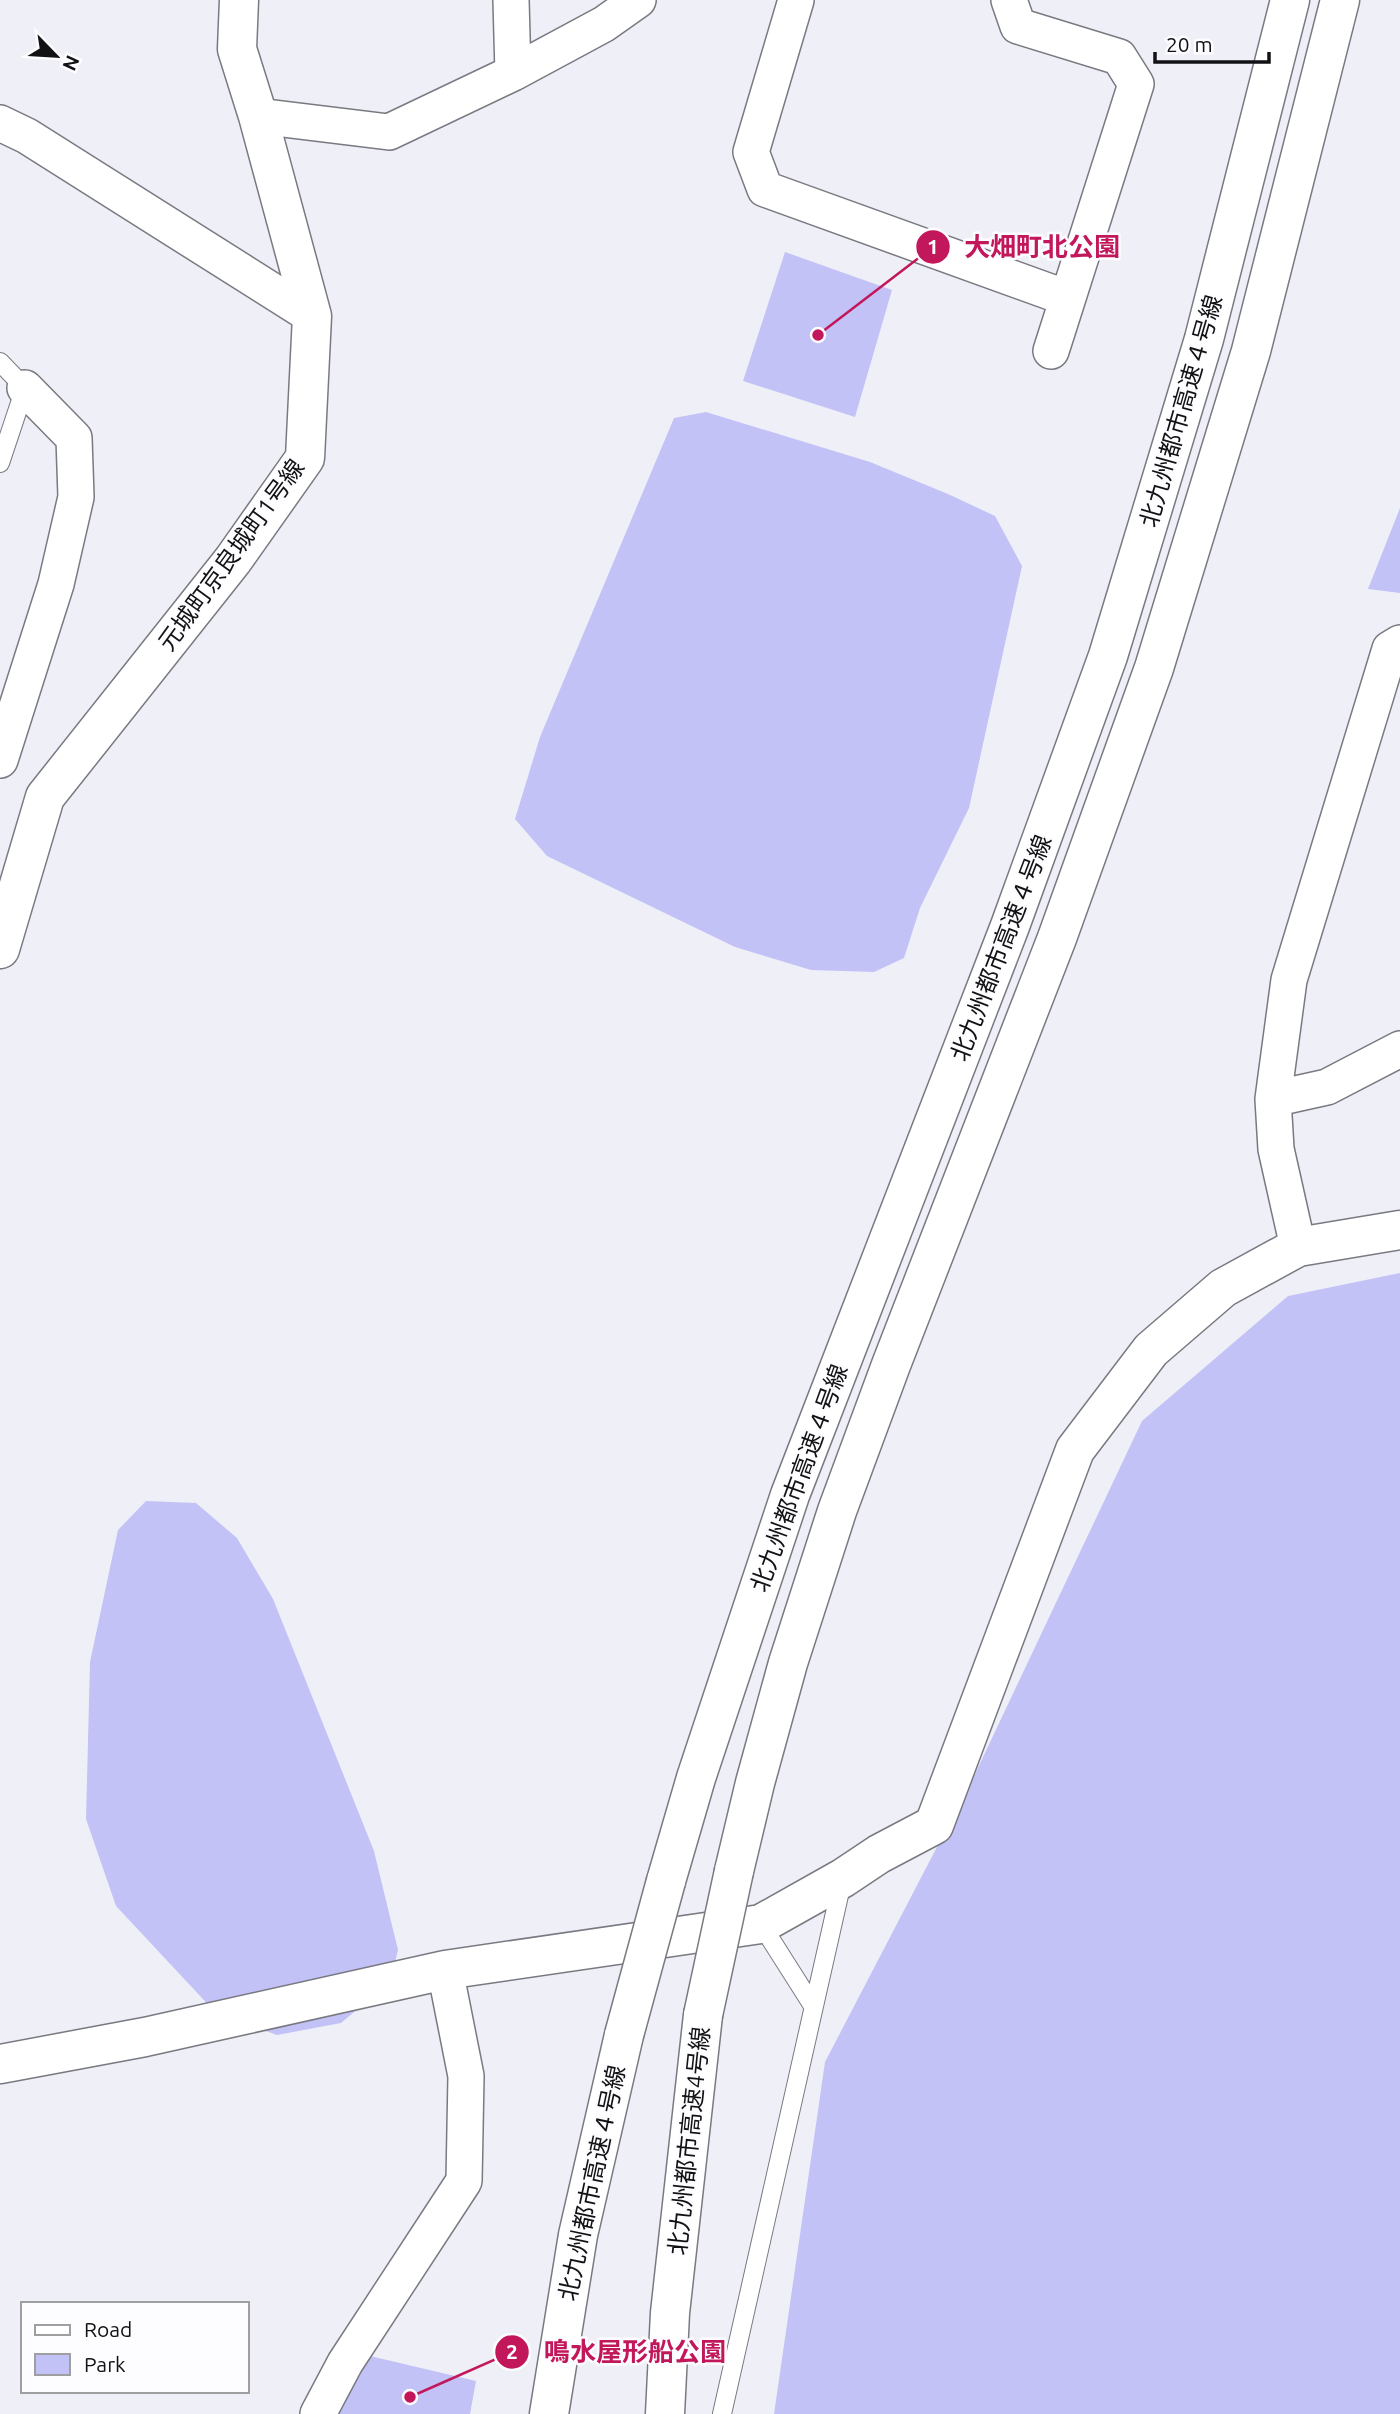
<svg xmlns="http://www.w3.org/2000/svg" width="1400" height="2414" font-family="Ubuntu,'Noto Sans JP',sans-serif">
<rect width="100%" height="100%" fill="#efeff8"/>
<!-- green -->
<path fill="#c3c2f7" d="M785 252 892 290 855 417 743 381Z
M706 412 870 462 948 494 995 516 1022 566 969 808 920 908 904 958 874 972 811 970 735 947 547 856 515 819 540 737 674 418Z
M1400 508V593L1368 589Z
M1400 1273V2414H774L825 2062 975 1774 1142 1421 1288 1296Z
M146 1501 196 1503 237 1538 273 1599 374 1851 398 1950 390 1982 341 2023 277 2035 216 2013 116 1906 86 1819 90 1662 118 1530Z
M370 2356 476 2381 470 2414H338Z"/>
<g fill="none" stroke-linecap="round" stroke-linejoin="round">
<!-- service casing -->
<g stroke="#797981" stroke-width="20">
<path id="service" d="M0 362 25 388 0 463
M761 1924 813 2006
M722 2414 842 1882"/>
</g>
<!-- minor casing -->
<g stroke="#797981" stroke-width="38">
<path id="minor" d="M511 0 513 73
M796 0 751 152 765 189 1067 298
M1009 0 1018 26 1119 57 1136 84 1051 351
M258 116 389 132 513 73 604 24 638 0
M0 123 27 136 312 316
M0 760 56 584 76 497 74 438 25 388
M1273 1099 1289 980 1390 649 1400 643
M1298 1247 1276 1149 1273 1099 1327 1087 1400 1049
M318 2414 345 2363 464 2181 466 2076 445 1970"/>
</g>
<!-- tertiary casing -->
<g stroke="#797981" stroke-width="41">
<path id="tertiary" d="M0 949 45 797 233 560 305 458 312 316 258 116 237 49 239 0
M0 2064 145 2037 445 1970 761 1924 843 1878 879 1854 934 1825 1075 1450 1151 1350 1223 1288 1298 1247 1400 1230"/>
</g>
<!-- motorway casing -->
<g stroke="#797981" stroke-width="41">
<path id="motorway" d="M734 1871 755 1783 788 1663 837 1511 891 1365 1057 938 1154 668 1251 351 1340 0
M666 1881 696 1778 790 1495 1010 926 1108 656 1204 339 1290 0
M549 2414 578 2235 624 2035
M665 2414 670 2313 703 2015"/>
</g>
<!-- service -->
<use href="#service" stroke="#fff" stroke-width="18"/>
<!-- minor -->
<use href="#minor" stroke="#fff" stroke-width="35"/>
<!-- tertiary -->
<use href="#tertiary" stroke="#fff" stroke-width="38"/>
<!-- motorway -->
<use href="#motorway" stroke="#fff" stroke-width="38"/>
<!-- motorway-bridge casing -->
<g stroke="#797981" stroke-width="41" stroke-linecap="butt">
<path id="motorway-bridge" d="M703 2015 734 1871
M624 2035 666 1881"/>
</g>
<!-- motorway-bridge -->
<use href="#motorway-bridge" stroke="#fff" stroke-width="38"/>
</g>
<g text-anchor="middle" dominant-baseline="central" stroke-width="5" stroke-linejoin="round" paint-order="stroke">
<!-- street labels -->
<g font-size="24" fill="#121215" stroke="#fdfdff">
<text transform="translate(1181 411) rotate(-74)">北九州都市高速４号線</text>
<text transform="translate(231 555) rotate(-54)">元城町京良城町1号線</text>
<text transform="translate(1001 948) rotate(-69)">北九州都市高速４号線</text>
<text transform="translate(799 1478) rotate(-70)">北九州都市高速４号線</text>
<text transform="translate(689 2141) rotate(-84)">北九州都市高速4号線</text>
<text transform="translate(592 2183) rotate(-78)">北九州都市高速４号線</text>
</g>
</g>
<!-- callouts -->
<path fill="none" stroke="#c2185b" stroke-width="2.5" d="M818 335L933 247M410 2397L512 2352"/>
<g fill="#c2185b" stroke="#fdfdff" stroke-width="2.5">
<circle cx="818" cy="335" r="7"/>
<circle cx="410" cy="2397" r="7"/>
<circle cx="933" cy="247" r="18"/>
<circle cx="512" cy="2352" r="18"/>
</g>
<g font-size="21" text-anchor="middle" font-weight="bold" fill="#fff">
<text x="933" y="254">1</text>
<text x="512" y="2359">2</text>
</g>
<g font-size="26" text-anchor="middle" font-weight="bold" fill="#c2185b" stroke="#fdfdff" stroke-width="5" stroke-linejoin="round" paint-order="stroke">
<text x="1042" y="256">大畑町北公園</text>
<text x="635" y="2361">鳴水屋形船公園</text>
</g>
<!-- legend -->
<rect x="21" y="2302" width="228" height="91" fill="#fdfdff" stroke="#9f9fa1" stroke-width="2"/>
<rect x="35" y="2325" width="35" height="10" fill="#ffffff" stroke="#9f9fa1" stroke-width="2"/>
<text x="84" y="2337" font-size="21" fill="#121215">Road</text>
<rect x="35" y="2354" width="35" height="21" fill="#c3c2f7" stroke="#9f9fa1" stroke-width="2"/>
<text x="84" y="2372" font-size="21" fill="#121215">Park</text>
<!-- north arrow -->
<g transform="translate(56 56) rotate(115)" stroke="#fdfdff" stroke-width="5" paint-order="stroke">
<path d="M0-5L12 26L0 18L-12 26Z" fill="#121215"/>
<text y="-10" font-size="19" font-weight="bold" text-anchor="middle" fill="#121215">N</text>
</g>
<!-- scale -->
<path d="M1155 52v10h114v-10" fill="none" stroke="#121215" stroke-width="3.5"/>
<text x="1166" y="52" font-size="21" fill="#121215" stroke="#fdfdff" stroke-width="5" paint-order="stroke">20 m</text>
</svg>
